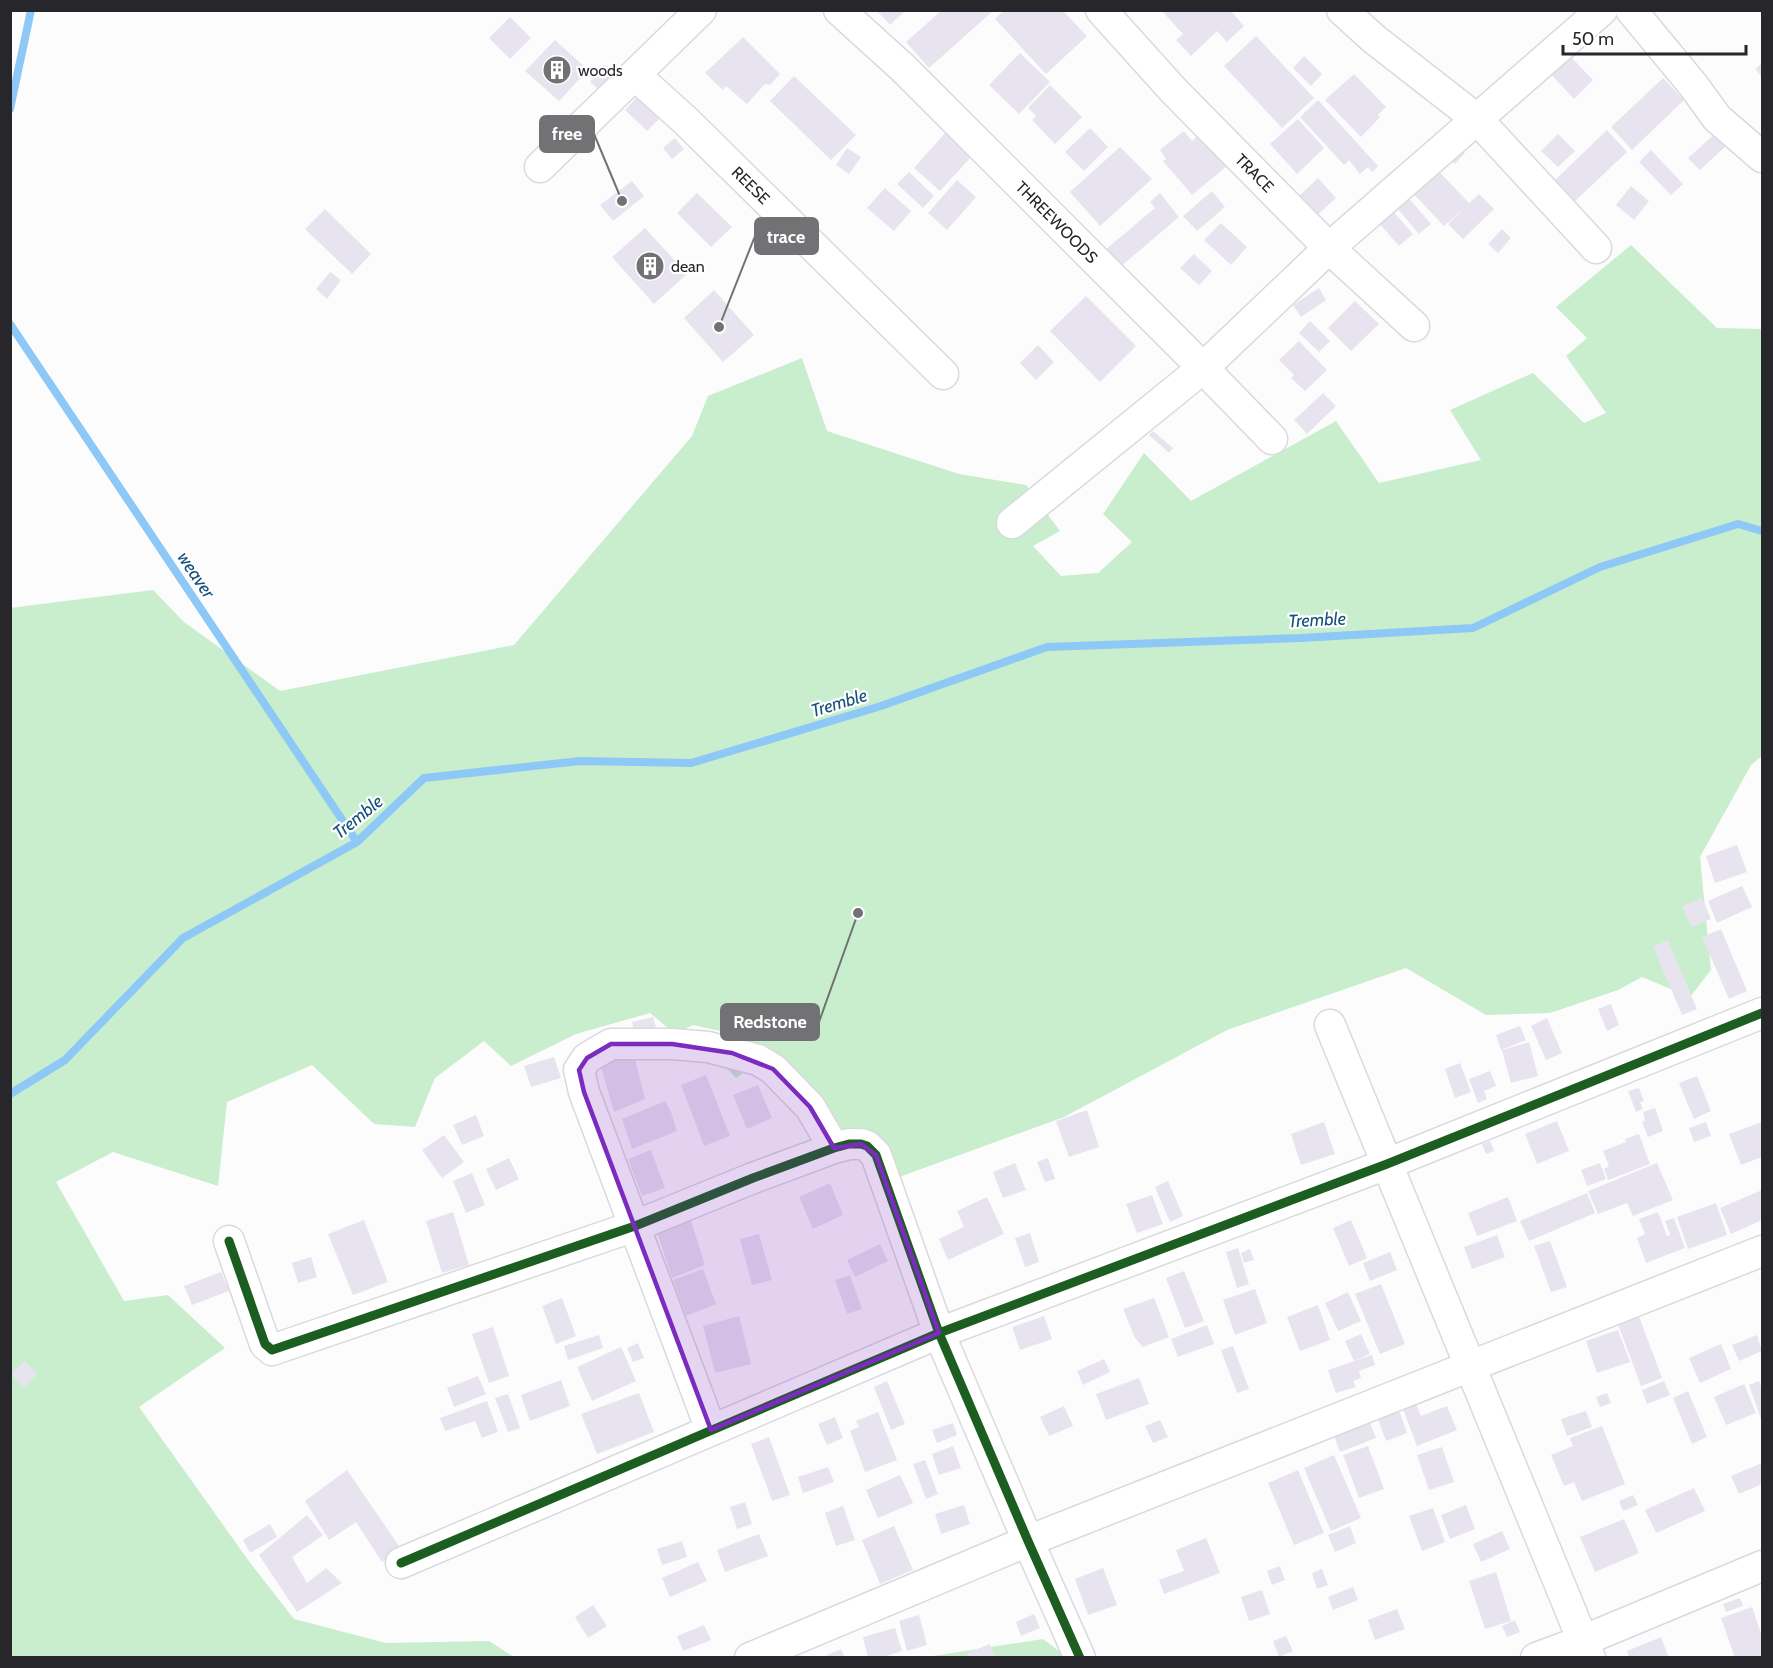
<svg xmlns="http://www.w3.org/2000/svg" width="1773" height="1668" font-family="Cabin,sans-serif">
<rect width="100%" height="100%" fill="#fcfcfd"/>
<!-- green -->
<path fill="#c8eecd" d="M1631 245 1717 328 1762 329V756L1751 765 1700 857 1711 970 1690 997 1642 977 1618 990 1550 1013 1486 1015 1406 968 1227 1030 1064 1117 880 1184 765 1057 736 1078 715 1055 734 1034 693 1025 675 1034 650 1013 576 1034 511 1066 484 1041 435 1078 415 1127 374 1124 312 1065 227 1102 218 1186 113 1152 56 1182 124 1301 168 1295 225 1348 139 1407 251 1564 294 1619 386 1643 489 1641 514 1657H11L10 608 153 590 184 622 280 691 514 645 692 436 708 396 802 358 827 431 959 474 1026 485 1060 531 1033 546 1061 576 1098 573 1132 542 1103 514 1144 453 1191 501 1336 421 1379 483 1481 460 1450 410 1533 373 1584 423 1606 413 1566 356 1587 338 1556 307Z
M1043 1639 1067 1657 920 1658Z"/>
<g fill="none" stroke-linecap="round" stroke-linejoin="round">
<!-- stream -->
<path stroke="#8dc8f7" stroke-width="8" d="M10 109 31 10
M10 324 357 842
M10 1094 65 1060 183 938 357 842 424 778 580 761 691 763 881 706 1047 647 1301 638 1473 628 1600 567 1738 524 1762 531"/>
</g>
<!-- building -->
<path fill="#e7e4ef" d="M876 10H906L890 25Z
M942 10H994L929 68 906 42Z
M1004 10H1062L1087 36 1046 74 995 19Z
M1161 10H1230L1244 26 1227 42 1217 31 1191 56 1176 40 1183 34Z
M510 17 531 38 510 59 489 38Z
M1256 36 1314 98 1282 128 1224 66Z
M743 37 780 74 770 85 765 84 747 104 726 86 723 90 705 73Z
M555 40 588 70 559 101 525 71Z
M1564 50 1593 80 1574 99 1545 68Z
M1020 53 1050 82 1019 114 989 85Z
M1304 56 1322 74 1311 86 1293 68Z
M1762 63V77L1755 69Z
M605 65 619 77 604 94 590 82Z
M1354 74 1386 107 1378 115 1380 117 1361 137 1325 100Z
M794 76 856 135 831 160 770 101Z
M1663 78 1684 100 1632 150 1611 127Z
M1050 85 1082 117 1055 144 1032 120 1036 116 1028 108Z
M640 94 662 116 647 131 625 110Z
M1318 100 1378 166 1372 172 1368 167 1360 174 1349 160 1344 165 1300 117Z
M1298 119 1324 148 1297 174 1270 144Z
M1090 128 1108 147 1084 171 1065 152Z
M1607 130 1627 152 1574 202 1554 181Z
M1184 131 1192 141 1197 136 1204 145 1208 142 1227 166 1192 195 1163 161 1166 159 1160 150Z
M946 132 972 156 940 191 914 168Z
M1717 132 1728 144 1700 170 1688 158Z
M1558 134 1575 151 1558 167 1541 151Z
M675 138 684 149 672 159 663 148Z
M1452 141 1465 153 1455 164 1442 153Z
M1120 147 1152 179 1100 226 1070 192Z
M847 148 861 157 849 174 836 165Z
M1651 150 1683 184 1671 195 1639 162Z
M1430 162 1469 203 1479 194 1494 209 1463 239 1448 224 1463 209 1444 226 1405 185Z
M909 172 934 196 923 208 897 184Z
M1318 178 1336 198 1315 217 1297 198Z
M957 180 976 197 947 230 928 213Z
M632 181 644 196 613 221 600 205Z
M1631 186 1649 201 1634 220 1616 205Z
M885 188 911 211 894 231 867 208Z
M1212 191 1225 207 1197 231 1183 216Z
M697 193 732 227 711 247 677 213Z
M1160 193 1179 217 1120 267 1105 250 1155 208 1150 202Z
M1407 196 1431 224 1419 234 1395 206Z
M325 209 371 254 352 274 305 229Z
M1392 210 1413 234 1399 246 1378 222Z
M1221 223 1247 247 1231 265 1204 240Z
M645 228 687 274 654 304 612 257Z
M1502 229 1511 238 1498 253 1488 244Z
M1194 254 1212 271 1199 285 1180 268Z
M330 272 341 280 327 299 316 289Z
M1319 288 1326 300 1301 317 1293 305Z
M714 290 754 335 723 362 684 318Z
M1086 296 1136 346 1100 382 1050 331Z
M1355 301 1379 324 1351 351 1328 328Z
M1310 321 1330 341 1319 352 1299 333Z
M1299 341 1327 370 1305 391 1291 378 1294 375 1279 360Z
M1038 345 1054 362 1036 380 1020 363Z
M1323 393 1336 406 1307 434 1294 420Z
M1153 431 1173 448 1169 453 1149 435Z
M1737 845 1747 872 1715 883 1706 856Z
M1742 886 1752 907 1717 923 1708 901Z
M1702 898 1711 919 1691 927 1682 906Z
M1721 929 1747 991 1729 999 1702 937Z
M1668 940 1697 1009 1682 1015 1653 947Z
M1611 1004 1619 1025 1607 1031 1598 1009Z
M653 1017 656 1027 635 1034 632 1022Z
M1547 1018 1562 1053 1546 1060 1531 1026Z
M1520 1026 1526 1040 1501 1050 1496 1035Z
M1529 1042 1538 1076 1511 1083 1502 1050Z
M634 1055 645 1099 614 1112 600 1064Z
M554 1057 561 1078 531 1087 524 1066Z
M1460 1063 1471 1092 1455 1098 1445 1069Z
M1490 1071 1496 1086 1484 1091 1487 1099 1478 1103 1469 1079Z
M706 1075 730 1136 704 1146 681 1085Z
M1697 1076 1711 1111 1694 1119 1679 1083Z
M758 1085 772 1118 747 1129 733 1095Z
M1639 1088 1644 1101 1640 1102 1643 1109 1636 1112 1628 1091Z
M665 1101 671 1112 677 1131 632 1149 622 1119Z
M1655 1108 1663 1131 1648 1137 1642 1122 1645 1121 1643 1112Z
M1087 1110 1099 1147 1069 1157 1056 1121Z
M476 1115 484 1136 462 1145 453 1125Z
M1557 1121 1569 1151 1537 1164 1525 1134Z
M1324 1122 1335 1154 1301 1165 1291 1134Z
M1706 1122 1711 1136 1694 1142 1689 1128Z
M1762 1122V1157L1741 1165 1729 1134Z
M1639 1134 1650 1164 1608 1180 1604 1169 1609 1166 1603 1151 1626 1142 1625 1139Z
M444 1135 464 1162 442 1178 422 1150Z
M1490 1141 1494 1151 1486 1154 1482 1144Z
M651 1150 665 1188 642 1196 628 1159Z
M509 1158 519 1179 496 1190 486 1169Z
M1048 1158 1055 1179 1045 1182 1037 1162Z
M1015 1163 1026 1190 1003 1198 993 1172Z
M1600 1163 1606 1179 1587 1186 1581 1170Z
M1657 1163 1673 1200 1633 1216 1627 1203 1598 1214 1588 1191Z
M472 1173 485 1205 466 1213 453 1181Z
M1168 1181 1183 1216 1170 1222 1155 1187Z
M830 1183 843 1215 813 1229 799 1197Z
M1762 1190V1220L1731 1234 1720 1208Z
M1587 1193 1595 1213 1529 1241 1520 1221Z
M1152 1195 1163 1224 1137 1233 1126 1204Z
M987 1197 1004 1234 948 1260 939 1239 964 1227 957 1211Z
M1508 1197 1517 1221 1477 1236 1468 1213Z
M1716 1203 1727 1235 1688 1249 1677 1217Z
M453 1212 469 1265 442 1273 426 1221Z
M1658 1212 1667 1236 1670 1235 1665 1221 1674 1218 1685 1248 1646 1263 1637 1238 1645 1234 1639 1219Z
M690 1218 705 1265 672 1278 656 1229Z
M364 1220 388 1282 353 1295 328 1234Z
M1351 1220 1367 1258 1349 1266 1333 1228Z
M1030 1233 1039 1262 1025 1267 1015 1238Z
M759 1234 772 1280 752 1285 740 1239Z
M1497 1235 1505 1257 1472 1269 1464 1247Z
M1550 1241 1567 1287 1551 1292 1534 1246Z
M880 1244 888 1261 855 1277 847 1260Z
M1238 1248 1249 1284 1237 1288 1226 1252Z
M1250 1249 1254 1260 1244 1263 1241 1253Z
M1390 1252 1397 1270 1370 1281 1363 1263Z
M311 1257 317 1277 298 1283 292 1263Z
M703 1269 716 1304 686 1316 673 1280Z
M1184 1271 1204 1321 1185 1328 1166 1278Z
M221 1272 229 1291 192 1305 184 1286Z
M850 1275 862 1309 847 1314 835 1280Z
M1381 1284 1405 1344 1380 1354 1355 1294Z
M1255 1289 1267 1323 1235 1335 1223 1300Z
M1348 1292 1361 1321 1338 1331 1325 1303Z
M562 1298 576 1336 556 1344 542 1306Z
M1154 1298 1169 1337 1143 1347 1135 1338 1123 1309Z
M1318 1305 1330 1340 1300 1351 1287 1317Z
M1638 1314 1662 1378 1641 1386 1617 1322Z
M739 1316 751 1364 715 1373 703 1326Z
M1044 1316 1052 1339 1020 1350 1012 1327Z
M1207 1325 1214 1344 1178 1357 1171 1339Z
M493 1327 509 1376 489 1383 472 1334Z
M1618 1330 1630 1362 1597 1373 1586 1341Z
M1361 1334 1370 1354 1354 1361 1345 1341Z
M599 1335 603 1348 568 1360 564 1346Z
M1757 1335 1762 1351 1739 1361 1732 1345Z
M638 1343 644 1358 633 1362 627 1348Z
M1721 1344 1731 1369 1700 1383 1689 1358Z
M1233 1346 1249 1389 1237 1393 1221 1350Z
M621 1347 636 1381 592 1401 577 1367Z
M1372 1355 1375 1365 1359 1371 1361 1378 1353 1381 1356 1387 1336 1393 1328 1370Z
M1104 1359 1110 1372 1083 1385 1077 1371Z
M25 1361 37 1374 24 1387 11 1374Z
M478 1376 486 1394 454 1407 447 1388Z
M1139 1378 1149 1404 1106 1420 1096 1394Z
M561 1380 570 1406 530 1421 521 1395Z
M887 1381 905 1424 891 1430 874 1387Z
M1664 1381 1670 1395 1647 1404 1642 1390Z
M1759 1381 1762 1389V1422L1749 1385Z
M1744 1384 1756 1413 1726 1425 1714 1397Z
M1688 1391 1707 1437 1692 1444 1673 1398Z
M639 1393 654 1432 597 1454 581 1414Z
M1607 1393 1611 1403 1600 1407 1596 1397Z
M508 1394 520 1428 508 1432 495 1398Z
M487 1401 498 1432 482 1438 475 1421 445 1431 440 1418Z
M1416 1404 1421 1416 1447 1406 1457 1430 1417 1446 1403 1409Z
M1064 1406 1073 1426 1049 1436 1040 1417Z
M1398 1407 1407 1433 1386 1441 1376 1414Z
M1586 1411 1592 1427 1567 1436 1561 1419Z
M878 1412 897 1460 865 1472 850 1431 859 1427 856 1421Z
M835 1417 843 1438 827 1445 818 1424Z
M1160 1420 1168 1437 1153 1443 1145 1426Z
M1369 1420 1376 1438 1340 1452 1333 1433Z
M953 1423 957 1435 937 1443 932 1430Z
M1602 1426 1625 1484 1582 1501 1574 1482 1564 1486 1551 1455 1573 1446 1570 1438Z
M769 1437 790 1495 772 1501 751 1444Z
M953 1446 961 1468 939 1475 932 1454Z
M1368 1446 1384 1489 1359 1498 1343 1455Z
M1442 1447 1454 1482 1429 1490 1417 1455Z
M1334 1455 1361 1518 1331 1531 1304 1468Z
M925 1460 938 1494 926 1499 913 1464Z
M1762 1463V1484L1739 1494 1731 1476Z
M828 1467 834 1482 803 1493 798 1477Z
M347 1470 401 1549 382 1562 356 1522 329 1540 305 1501Z
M1298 1470 1324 1533 1294 1545 1268 1483Z
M900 1475 913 1503 878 1518 866 1490Z
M1694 1488 1705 1511 1656 1533 1645 1510Z
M1633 1495 1638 1505 1623 1511 1619 1501Z
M745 1502 752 1524 737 1529 730 1507Z
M964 1505 970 1524 941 1534 935 1514Z
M1466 1505 1475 1529 1450 1539 1441 1515Z
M843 1506 855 1540 836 1546 825 1513Z
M1433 1508 1445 1542 1422 1551 1409 1516Z
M307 1515 323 1535 292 1557 307 1583 326 1568 342 1583 297 1612 259 1555Z
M1624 1519 1639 1553 1595 1572 1580 1537Z
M270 1524 277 1537 250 1553 243 1540Z
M894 1526 913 1570 880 1584 862 1540Z
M1350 1526 1356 1543 1335 1552 1328 1535Z
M1502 1531 1510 1549 1481 1562 1473 1544Z
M759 1534 768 1556 725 1572 717 1550Z
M1206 1538 1220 1573 1164 1594 1159 1580 1184 1571 1176 1550Z
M682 1541 687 1557 662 1565 657 1549Z
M698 1562 707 1581 670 1597 662 1578Z
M1280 1566 1285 1580 1272 1585 1267 1571Z
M1103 1568 1117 1605 1088 1615 1075 1579Z
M1322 1569 1328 1585 1317 1589 1312 1573Z
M1496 1572 1511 1621 1485 1629 1469 1581Z
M1353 1587 1358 1600 1333 1610 1328 1597Z
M1262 1590 1270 1614 1249 1621 1241 1597Z
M1740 1598 1743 1606 1726 1612 1723 1604Z
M593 1605 607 1626 588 1638 575 1617Z
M1752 1607 1762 1636V1658H1735L1721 1618Z
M1397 1609 1405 1629 1375 1640 1368 1620Z
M1034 1614 1040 1628 1021 1636 1016 1622Z
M919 1615 927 1645 907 1651 899 1621Z
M1515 1620 1520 1632 1507 1637 1502 1626Z
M704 1625 711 1640 683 1651 677 1636Z
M895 1628 902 1651 881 1658H868L863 1637Z
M1286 1636 1293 1651 1279 1657 1273 1641Z
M1661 1637 1669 1658H1629L1627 1651Z
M990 1644 995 1656 968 1658 967 1653Z
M841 1649 845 1658H829L827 1655Z"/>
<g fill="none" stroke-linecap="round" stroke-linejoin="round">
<!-- minor casing -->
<g stroke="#dad9dd" stroke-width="33">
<g id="minor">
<path id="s1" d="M839 10 903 68 1203 368 1272 439"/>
<path id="s2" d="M1101 10 1174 91 1329 248 1414 326"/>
<path d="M1342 10 1374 39 1478 120 1596 248"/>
<path d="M1631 10 1693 85 1717 118 1762 157"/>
<path id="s3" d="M635 75 686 121 943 374"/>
<path d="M540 167 701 10"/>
<path d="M1012 523 1203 368 1329 248 1602 10"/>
<path d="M1330 1025 1590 1658"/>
<path d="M229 1241 265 1344 272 1350 635 1226 753 1178 834 1148 849 1144H861L867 1146 876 1155 939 1333 1028 1541 1080 1658"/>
<path d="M711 1430 584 1092 579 1070 587 1058 611 1044H672L708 1047 758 1060 773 1069 810 1107 834 1148"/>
<path d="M401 1563 939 1333 1387 1164 1762 1013"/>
<path d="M750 1658 1028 1541 1762 1251"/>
<path d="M1536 1658 1582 1641 1762 1566"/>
</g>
</g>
<!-- minor -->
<use href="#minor" stroke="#fff" stroke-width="30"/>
<!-- cycleway casing -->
<g stroke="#fff" stroke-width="13">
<path id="cycleway" d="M229 1241 265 1344 272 1350 635 1226 753 1178 834 1148 849 1144H861L867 1146 876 1155 939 1333 1028 1541 1080 1658
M401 1563 939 1333 1387 1164 1762 1013"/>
</g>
<!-- cycleway -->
<use href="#cycleway" stroke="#1b5e20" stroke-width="9"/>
</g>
<!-- marked area -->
<path fill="#7b2cbf" fill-opacity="0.2" stroke="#7b2cbf" stroke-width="4.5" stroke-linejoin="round" d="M611 1044H672L732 1053 773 1069 810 1107 834 1148 861 1144 876 1155 939 1333 711 1430 584 1092 579 1070 587 1058Z"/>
<!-- icons -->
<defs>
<g id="building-disc" transform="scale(1.5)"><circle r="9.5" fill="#727174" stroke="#fff"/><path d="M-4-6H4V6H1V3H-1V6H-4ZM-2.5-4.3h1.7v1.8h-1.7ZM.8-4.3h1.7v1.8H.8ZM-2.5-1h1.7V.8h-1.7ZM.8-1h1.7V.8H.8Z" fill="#fff"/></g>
</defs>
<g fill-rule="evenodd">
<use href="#building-disc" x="557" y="70"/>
<use href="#building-disc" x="650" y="266"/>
</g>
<g text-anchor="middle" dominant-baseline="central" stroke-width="4.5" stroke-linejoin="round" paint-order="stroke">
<!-- poi labels -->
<g font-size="16" fill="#27262b" stroke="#fff" text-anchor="start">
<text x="578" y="70">woods</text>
<text x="671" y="266">dean</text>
</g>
<!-- street labels -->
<g font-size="16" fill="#27262b" stroke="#fff">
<text stroke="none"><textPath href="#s2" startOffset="224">TRACE</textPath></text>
<text stroke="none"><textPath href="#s3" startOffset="160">REESE</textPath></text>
<text stroke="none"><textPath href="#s1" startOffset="304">THREEWOODS</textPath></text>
</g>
<!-- water labels -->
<g font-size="18" font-style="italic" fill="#14517c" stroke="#fff">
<text transform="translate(196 575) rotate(56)">weaver</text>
<text transform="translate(1317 620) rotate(-3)">Tremble</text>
<text transform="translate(839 703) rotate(-17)">Tremble</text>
<text transform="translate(358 817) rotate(-39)">Tremble</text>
</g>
</g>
<!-- callouts -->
<path fill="none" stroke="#727174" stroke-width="2" d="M622 201L594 134M719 327L755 236M858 913L819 1022"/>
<g fill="#727174" stroke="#fff" stroke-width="2">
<circle cx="622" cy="201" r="6"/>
<circle cx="719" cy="327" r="6"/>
<circle cx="858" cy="913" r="6"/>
</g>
<g fill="#727174" stroke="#727174" stroke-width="2">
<rect x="540" y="116" width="54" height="36" rx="6"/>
<rect x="755" y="218" width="63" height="36" rx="6"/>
<rect x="721" y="1004" width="98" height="36" rx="6"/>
</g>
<g font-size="18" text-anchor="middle" font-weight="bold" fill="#fff">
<text x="567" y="140">free</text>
<text x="786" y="243">trace</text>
<text x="770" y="1028">Redstone</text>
</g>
<!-- border -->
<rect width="1773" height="1668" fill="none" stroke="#27262b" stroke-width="24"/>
<!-- scale -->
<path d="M1563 45v9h183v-9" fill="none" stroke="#27262b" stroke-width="3"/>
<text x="1572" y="45" font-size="18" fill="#27262b" stroke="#ffffff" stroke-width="4.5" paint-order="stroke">50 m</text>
</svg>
